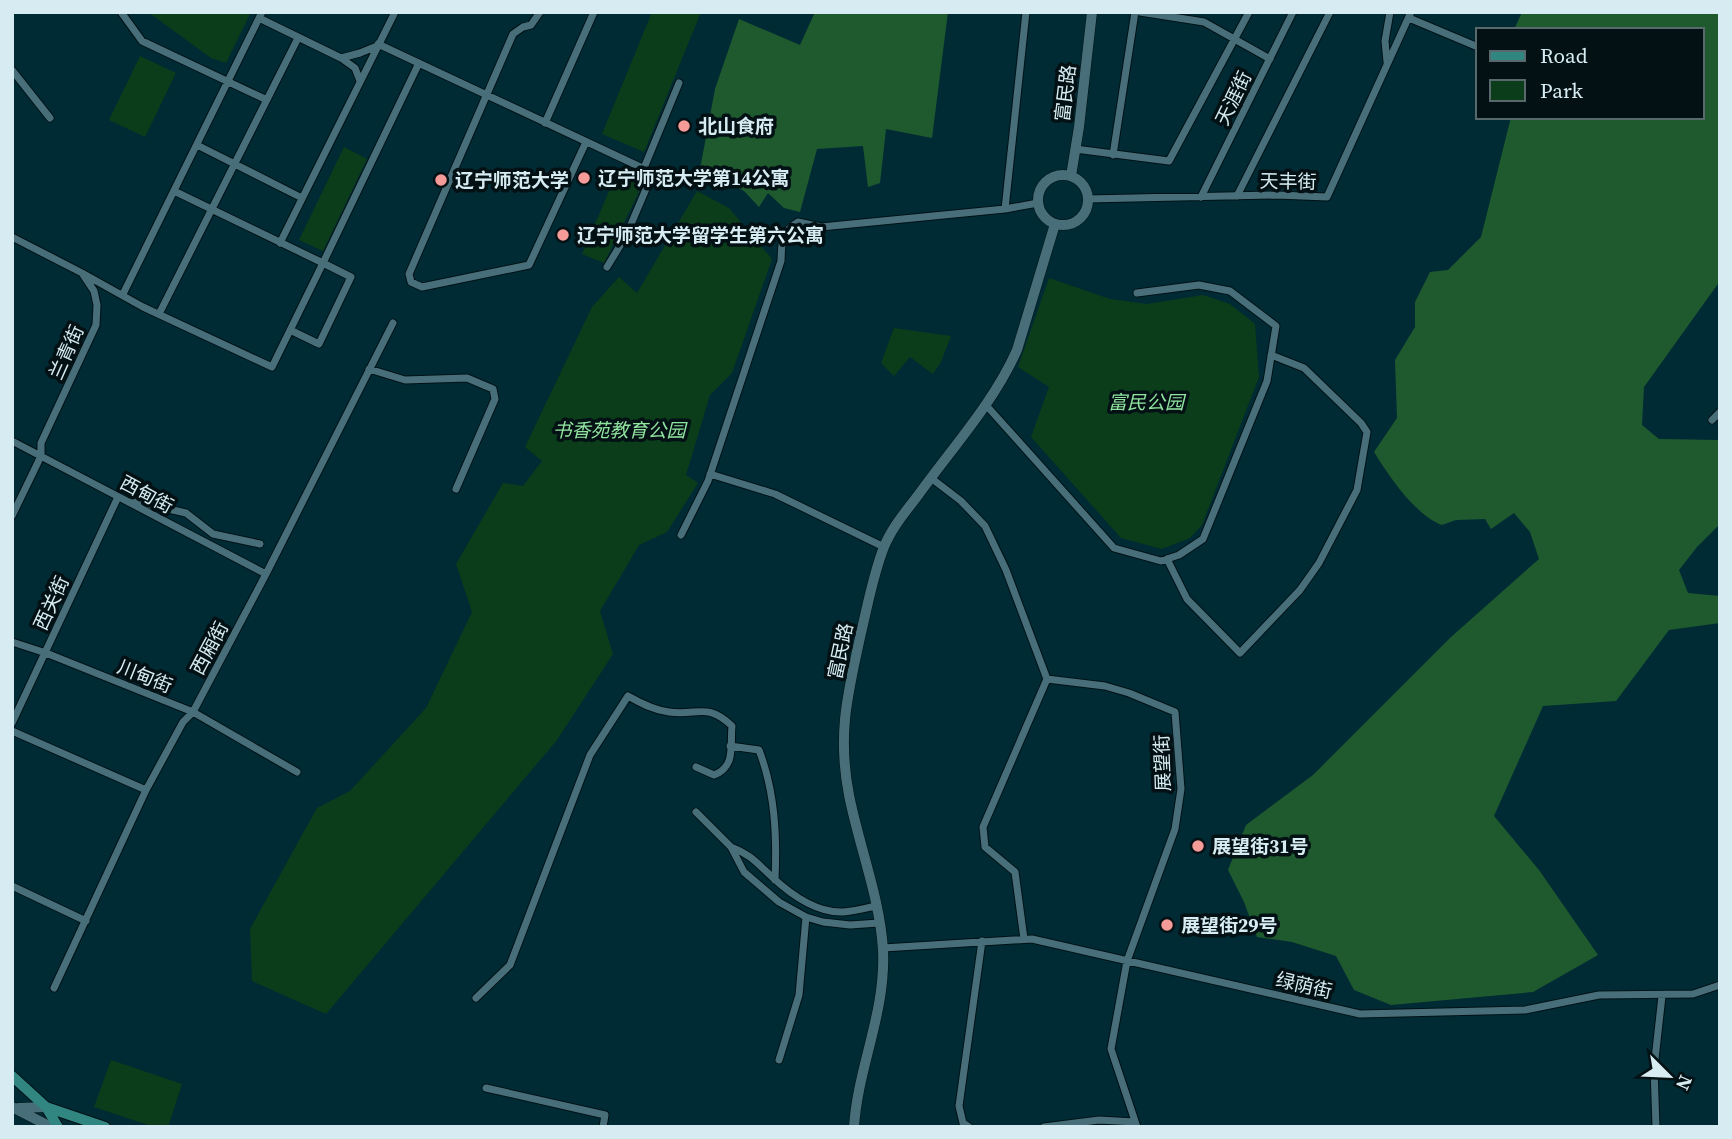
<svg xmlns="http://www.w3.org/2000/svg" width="1732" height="1139" font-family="'Source Serif 4','Noto Sans SC',serif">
<rect width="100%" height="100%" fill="#012b34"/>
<!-- green -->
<path fill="#0b3d1a" d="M148 12H251L226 63 211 58Z
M652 12H701L644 152 602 134Z
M140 56 176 73 145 137 109 120Z
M344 147 367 159 323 251 299 240Z
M619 168 642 178 640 190 604 263 582 254Z
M697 191 729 208 772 259 732 373 710 395 686 475 698 483 667 532 639 545 600 611 613 654 557 740 326 1014 252 981 250 929 317 808 350 791 426 708 472 612 456 564 503 483 523 486 542 461 525 447 592 307 619 277 637 293Z
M1049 278 1110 299 1147 304 1203 295 1230 304 1255 324 1259 377 1202 525 1190 538 1162 549 1121 538 1031 437 1049 387 1018 367Z
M894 328 951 336 941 362 933 374 910 357 894 376 881 363Z
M111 1060 182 1084 168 1127H154L94 1107Z"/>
<!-- forest -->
<path fill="#1f5a2e" d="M815 12H948L932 138 886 129 880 183 868 187 863 146 817 149 800 212 784 208 768 193 759 207 744 191 700 169 715 89 739 19 800 45Z
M1522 12H1720V281L1644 387 1642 425 1659 439 1720 440V524L1697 547 1679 570 1688 593 1720 596V623L1669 630 1616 701 1543 706 1494 816 1539 870 1598 955 1533 992 1391 1005 1354 990 1336 956 1292 942 1257 937 1244 902 1228 870 1246 825 1313 775 1451 637 1539 559 1530 532 1514 513 1491 529 1485 519 1456 520 1442 525C1415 515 1389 476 1374 452L1397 418 1395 360 1415 327V302L1430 272 1448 270 1481 237 1511 117H1702V30H1514Z"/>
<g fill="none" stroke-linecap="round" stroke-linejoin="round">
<!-- street casing -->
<g stroke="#011216" stroke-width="9">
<path id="street" d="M121 12 142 41 267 100
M540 12 531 25 523 27 513 34 409 274 411 282 422 287 529 265 586 142
M1140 12 1204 22 1270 59
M259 18 341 58 360 53 377 46
M1409 18 1478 47
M378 44 651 172 652 175 626 236 607 267
M341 58 355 68 360 81
M1387 62 1385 41 1390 12
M12 70 50 118
M545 123 594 12
M197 145 302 198
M1075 149 1169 161 1249 12
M1113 155 1135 12
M644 168 679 83
M174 191 323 263 419 63
M1237 196 1330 12
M1201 197 1293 12
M1087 199 1277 195 1327 197 1411 12
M1005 209 1026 12
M12 237 82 273 94 291 97 305 96 325 41 443V456L12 516
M280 243 395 12
M82 273 143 307 272 367 323 263 351 277 319 344 290 330
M123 294 262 12
M159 314 298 38
M369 369 405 380 467 378 493 389 495 399 456 489
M985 404 1114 548 1161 561 1179 555 1203 539 1267 381 1276 326 1230 291 1199 285 1137 293
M1712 420 1720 412
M12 441 266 574
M710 474 775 494 884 547
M931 478 961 501 985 526 1006 570 1047 679 1105 686 1129 693 1175 712 1181 789 1175 829 1127 961 1111 1049 1137 1127
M133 501 186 513 213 534 260 544
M681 535 708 481 781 261C782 241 780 233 798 222L821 227 1005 209 1038 203
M1167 559 1187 599 1240 653 1300 590 1319 563 1357 490 1367 432 1361 423 1304 368 1271 355
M12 642 46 653 193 712 297 772
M12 723 118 497
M12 731 146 790
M730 746 759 750C775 792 777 835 775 880
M696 812 731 847 744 872 779 902 806 917 823 922 850 925 879 923
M731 847C750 854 757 863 771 876 790 894 815 913 843 912 854 911 866 908 876 906
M12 886 86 921
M1024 939 1015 872 985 847 983 827 1047 679
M883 948 1032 939 1360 1014 1525 1010 1599 995 1693 994 1720 985
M54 988 146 790 183 722 193 712 266 574 393 323
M476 998 510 965 590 755 628 696C642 704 654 710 669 712 698 716 707 702 732 726 730 745 736 767 714 775L696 767
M779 1060 799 995 806 917
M486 1088 605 1115 603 1127
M969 1127 963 1123 959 1106 982 941
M1044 1127 1099 1120 1135 1122
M1656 1127 1654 1068 1662 996"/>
</g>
<!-- secondary casing -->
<g stroke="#011216" stroke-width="11">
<path id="secondary" d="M1038 200a25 25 0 1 1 50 0a25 25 0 1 1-50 0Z
M1071 176 1079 127 1092 12
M12 1107 51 1127
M18 1108 46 1107
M854 1127C858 1066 886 1013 883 950 880 898 859 846 849 795 837 733 848 693 861 633 868 604 873 575 884 547 892 527 907 510 919 494 953 447 994 402 1017 350L1055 224"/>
</g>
<!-- primary casing -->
<g stroke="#011216" stroke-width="12">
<path id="primary" d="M12 1076 46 1107 58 1127
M46 1107 105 1127"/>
</g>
<!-- street -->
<use href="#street" stroke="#486f79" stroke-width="7"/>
<!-- secondary -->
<use href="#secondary" stroke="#486f79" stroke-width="10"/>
<!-- primary -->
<use href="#primary" stroke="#328681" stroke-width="10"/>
</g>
<!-- markers -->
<g fill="#f59b98" stroke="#031115" stroke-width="2.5">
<circle cx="684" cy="126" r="7"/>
<circle cx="584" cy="178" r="7"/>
<circle cx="441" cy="180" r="7"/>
<circle cx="563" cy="235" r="7"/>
<circle cx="1198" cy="846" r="7"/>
<circle cx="1167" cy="925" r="7"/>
</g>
<g text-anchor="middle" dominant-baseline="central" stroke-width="7" stroke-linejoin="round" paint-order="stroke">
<!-- street labels -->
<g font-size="19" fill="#d7ecf2" stroke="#031115">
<text transform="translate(1065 93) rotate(-83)">富民路</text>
<text transform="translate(1233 98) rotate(-64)">天涯街</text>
<text transform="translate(1288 181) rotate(1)">天丰街</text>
<text transform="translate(66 352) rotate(-66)">兰青街</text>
<text transform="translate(147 494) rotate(28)">西甸街</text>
<text transform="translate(51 603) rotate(-65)">西关街</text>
<text transform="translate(209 648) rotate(-62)">西厢街</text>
<text transform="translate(840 651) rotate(-78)">富民路</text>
<text transform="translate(145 676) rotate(22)">川甸街</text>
<text transform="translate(1162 763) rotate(-92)">展望街</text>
<text transform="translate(1304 985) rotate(13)">绿荫街</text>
</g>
<!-- poi labels -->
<g font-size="19" font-weight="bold" fill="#d7ecf2" stroke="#031115" text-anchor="start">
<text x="698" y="126">北山食府</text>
<text x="598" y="178">辽宁师范大学第14公寓</text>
<text x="455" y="180">辽宁师范大学</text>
<text x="577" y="235">辽宁师范大学留学生第六公寓</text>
<text x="1212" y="846">展望街31号</text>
<text x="1181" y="925">展望街29号</text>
</g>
<!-- park labels -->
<g font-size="19" font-style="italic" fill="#91e49f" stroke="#031115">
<text x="1146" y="402">富民公园</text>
<text x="619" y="430">书香苑教育公园</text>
</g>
</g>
<!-- border -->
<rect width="1732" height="1139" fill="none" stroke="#d7ecf2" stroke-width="28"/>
<!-- legend -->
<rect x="1476" y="28" width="228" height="91" fill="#031115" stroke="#58696d" stroke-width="2"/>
<rect x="1490" y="51" width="35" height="10" fill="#328681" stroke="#58696d" stroke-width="2"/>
<text x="1540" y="63" font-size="21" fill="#d7ecf2">Road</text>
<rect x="1490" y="80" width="35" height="21" fill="#0b3d1a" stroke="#58696d" stroke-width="2"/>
<text x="1540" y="98" font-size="21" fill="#d7ecf2">Park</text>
<!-- north arrow -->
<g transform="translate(1669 1076) rotate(114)" stroke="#031115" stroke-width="5" paint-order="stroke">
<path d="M0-5L12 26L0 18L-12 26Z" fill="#d7ecf2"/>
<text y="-10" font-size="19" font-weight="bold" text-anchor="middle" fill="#d7ecf2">N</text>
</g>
</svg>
